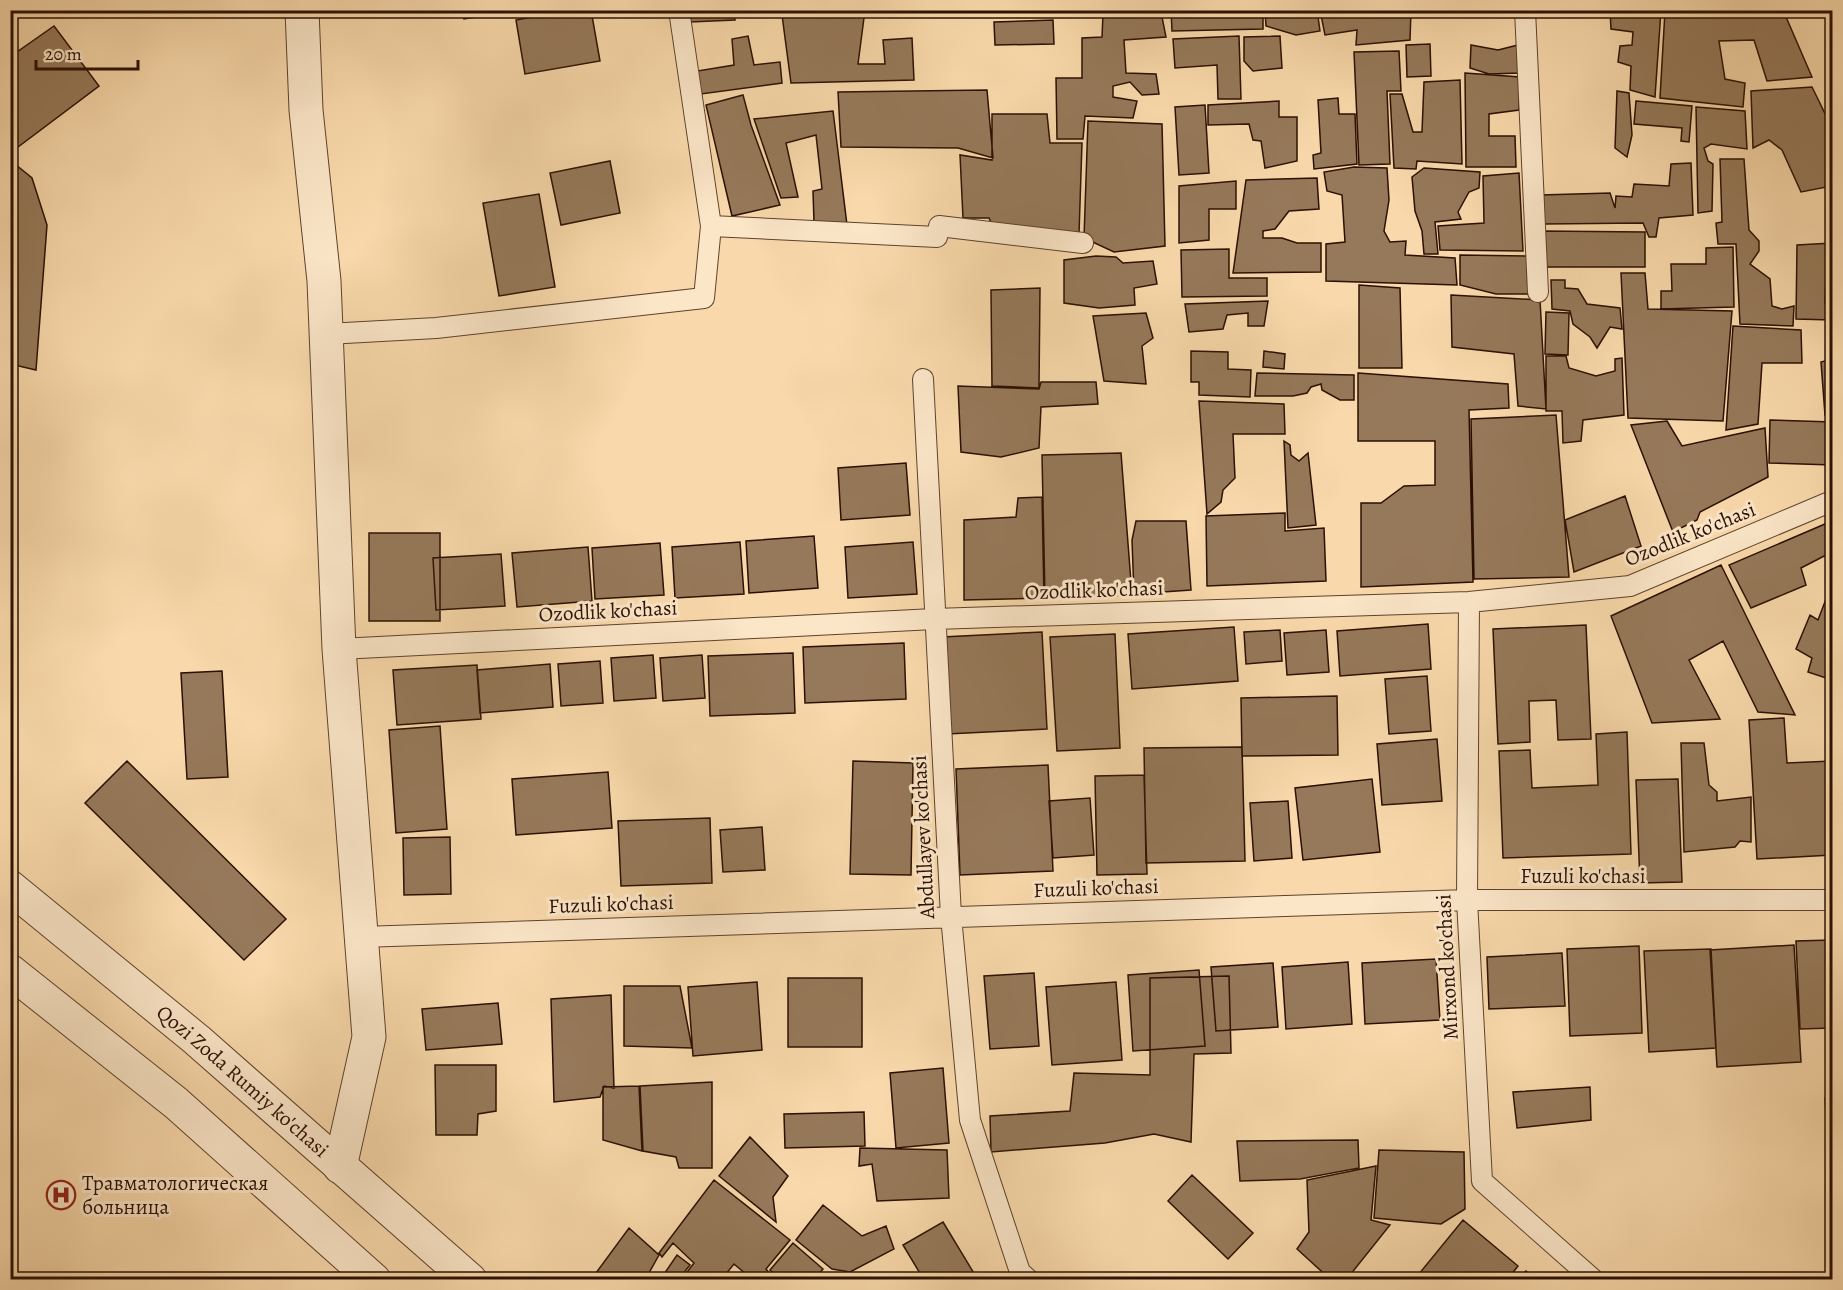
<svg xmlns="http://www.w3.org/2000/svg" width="1843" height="1290" font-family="Alegreya,serif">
<rect width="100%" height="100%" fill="#f9d9ab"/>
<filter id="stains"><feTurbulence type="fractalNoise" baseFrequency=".00333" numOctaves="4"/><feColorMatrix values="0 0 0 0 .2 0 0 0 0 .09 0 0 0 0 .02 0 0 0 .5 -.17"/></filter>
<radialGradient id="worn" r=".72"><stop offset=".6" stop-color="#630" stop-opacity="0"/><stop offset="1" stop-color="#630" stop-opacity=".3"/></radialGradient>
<!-- building -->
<path fill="#96795a" stroke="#2b1002" stroke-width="1.5" d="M462 10H514V11L464 19Z
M569 10H591L600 61 525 74 516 20Z
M688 10H733L735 20 690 22Z
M743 10H865L858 64H885L883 40 912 38 914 80 791 83 782 15 745 16Z
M1025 10H1096V11L1066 15H1025Z
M1171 10H1263V29L1172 31Z
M1265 10H1317L1320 31 1296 35 1266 26Z
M1320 10H1411L1410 40 1356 45 1357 30 1325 35Z
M1610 10H1661L1655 97 1630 90 1631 66 1618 62 1620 46 1632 45 1633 32 1611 29Z
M1783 10 1812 77 1767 81 1754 40 1719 41 1725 79 1745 83 1743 107 1660 98 1665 11Z
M1161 12 1166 37 1124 40 1126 73 1156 74 1159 94 1142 95 1130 82 1113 86V97L1137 101 1133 118 1085 116 1083 139H1057L1056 78H1082V38L1102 37 1103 14Z
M1053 20 1054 44 995 45 994 22Z
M54 26 99 86 10 153V57Z
M748 36 754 65 780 62 782 83 701 94 697 71 734 65 732 39Z
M1239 36 1241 99H1218L1217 65 1175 68 1173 39Z
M1280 36 1282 68 1253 71 1244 61V37Z
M1430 44 1431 76 1407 77 1406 45Z
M1471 45 1498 50 1518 45 1520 73 1489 74 1470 68Z
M1399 51 1401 91H1387L1390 164 1359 165 1354 52Z
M1465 73 1520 77 1519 110 1489 114V136H1515L1516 167H1466Z
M1460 80 1462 164 1417 161 1416 169 1394 168 1390 94H1402L1413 132H1422L1424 82Z
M1812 87 1832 128V186L1801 192 1782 150 1769 140 1753 148 1751 91Z
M987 90 993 158 958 148 841 147 838 92Z
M1617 91 1629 93 1632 135 1627 157 1615 148Z
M743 95 751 125 780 205 732 216 706 105Z
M1338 98 1339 114H1355L1357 164 1314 169 1313 155 1321 153 1318 100Z
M1279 101V117H1297V161L1265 168 1261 141 1253 140 1249 124 1208 125V105Z
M1636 101 1692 106 1689 142 1681 141 1682 128 1634 124Z
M1205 105 1209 173 1179 175 1175 107Z
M1696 107 1745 111 1747 149 1711 144 1704 148 1708 161 1713 164 1712 211 1698 213Z
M833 111 847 225 814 222 813 191 822 189 816 135 786 143 798 197 781 198 754 119Z
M992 114H1047L1050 143H1082L1079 234 993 227 989 218H963L960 155 992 160Z
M1088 121 1162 124 1165 246 1114 252 1084 238Z
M1720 159H1744L1749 230 1759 241V251L1750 264 1770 279 1772 306 1782 309 1794 306 1793 326 1740 324 1736 244H1718L1716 223 1722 222Z
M10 160 32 178 47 225 36 370 10 364Z
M610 161 620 213 561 225 550 173Z
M1691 163 1693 215 1659 218 1656 237H1649L1643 223 1544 224 1541 195 1610 193 1615 208 1616 196 1632 197 1634 184 1669 186 1671 164Z
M1354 167 1387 168 1389 200 1384 231 1390 242 1406 241 1405 255 1455 258 1457 285 1326 281V244L1345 242 1342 195 1327 191 1324 172Z
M1424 168 1480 172 1479 188 1469 192 1458 212 1461 219 1435 222 1438 254H1424L1422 231 1415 211 1412 177Z
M1519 173 1523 251 1440 250 1438 226 1484 223 1483 176Z
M1317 178 1319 209 1289 211 1275 229 1263 231V238H1282L1297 243H1321V272L1233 273 1246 180Z
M1236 181V209H1209V240L1179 243V186Z
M539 194 555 287 499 296 483 203Z
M1541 231 1645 232V267H1541Z
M1832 243V275H1826L1825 303H1832V320L1796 319 1797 245Z
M1733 247 1734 307 1661 309V291H1672L1671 264H1706V248Z
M1229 249V278H1267V296L1182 297 1181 250Z
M1460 255 1527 256 1528 294H1496L1460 285Z
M1096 256 1116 257 1123 263 1153 261 1157 284 1134 288 1135 305 1099 308 1064 303V260Z
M1621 273H1645L1648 309 1732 311 1723 421 1628 418Z
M1551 280H1565V288L1578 289 1587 304 1620 308 1622 329 1610 327 1597 348 1590 337 1573 324 1570 311 1552 309Z
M1359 285 1400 288 1402 368H1359Z
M1040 288 1039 388 992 386 991 290Z
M1451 295 1540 300 1546 409 1518 406 1514 354 1452 347Z
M1268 301 1264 326H1248V313L1227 315 1223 329 1189 332 1185 304Z
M1546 312 1569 313 1568 355 1545 354Z
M1146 313 1153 338 1142 346 1146 384 1104 381 1093 316Z
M1733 326 1801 330 1802 363H1762L1758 424 1726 430Z
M1191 351 1228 352V369L1251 370 1250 397 1199 395V382H1191Z
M1264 351 1285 354 1284 369 1263 367Z
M1546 356H1566L1569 368 1596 376 1615 371V359L1622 358 1624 415 1583 420 1581 441 1563 443 1562 411H1546Z
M1832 359V416L1825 415 1821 362Z
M1257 373 1354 375V400H1340L1322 390 1321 384 1311 387 1307 393 1293 396H1255Z
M1358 373 1508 384 1509 408 1469 410 1473 582 1361 587V503H1381L1404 486 1435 485V441H1358Z
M1041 382H1096L1098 404 1041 407 1039 448 1001 457 961 452 958 386 1039 389Z
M1199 401 1284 404 1285 434H1233L1235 478 1223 490 1221 502 1207 514Z
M1556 415 1569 577 1474 579 1471 419Z
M1770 420 1832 422V465L1769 463Z
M1667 421 1682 446 1765 428 1768 477 1700 512 1697 520 1673 532 1631 425Z
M1284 441 1290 445 1291 455 1299 461 1308 453 1316 525 1288 528Z
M1121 453 1132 595 1045 598 1042 455Z
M906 463 910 515 841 520 838 468Z
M1625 496 1641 546 1574 572 1565 520Z
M1042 497 1044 598 964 600V520L1016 517 1018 498Z
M1285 513V531L1324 528 1326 581 1207 586 1206 516Z
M1136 521H1186L1191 590 1134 594 1132 540Z
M1832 521V552L1801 568 1806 585 1751 608 1729 565Z
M369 533H440V621H369Z
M814 536 818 588 749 593 746 541Z
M740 542 744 594 675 598 672 547Z
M913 542 917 594 848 598 845 547Z
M660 543 664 595 595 599 592 548Z
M588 547 592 601 517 607 512 553Z
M501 554 505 606 436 610 433 558Z
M1832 560V680L1808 672 1812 658 1796 649 1810 615 1818 620 1831 586 1829 577Z
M1721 565 1795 715 1758 712 1723 641 1689 660 1720 719 1652 723 1611 616Z
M1428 624 1431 669 1340 676 1337 631Z
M1586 625 1591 739 1558 740 1556 700 1529 701 1530 742 1498 744 1493 629Z
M1234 627 1238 681 1132 689 1128 634Z
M1280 630 1282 661 1246 664 1244 632Z
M1326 630 1329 672 1287 675 1284 633Z
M1042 632 1047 729 947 734 942 637Z
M1115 634 1120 748 1057 751 1050 637Z
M904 643 906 699 805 703 803 647Z
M793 653 795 713 710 716 708 656Z
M653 655 656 698 614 701 611 658Z
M702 655 705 698 663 701 660 658Z
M600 661 603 703 561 706 558 664Z
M550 664 553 707 480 713 477 670Z
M477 665 481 719 397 725 393 670Z
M222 671 228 777 187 779 181 673Z
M1427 676 1431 731 1389 734 1385 679Z
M1337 696 1338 755 1242 756 1241 698Z
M1830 705H1832V744Z
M1784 718 1787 763 1832 761V855L1757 859 1749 720Z
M440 726 447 829 396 833 389 730Z
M1627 732 1631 854 1503 858 1499 751 1530 750 1532 788 1598 785 1596 734Z
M1437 739 1442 801 1382 805 1377 744Z
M1681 743H1704L1709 785 1717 792V801L1751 797V842L1740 841 1735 847 1684 852Z
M1242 747 1245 861 1146 863 1144 748Z
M127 761 286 919 244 960 85 803Z
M853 761 913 763 911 875 850 874Z
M1048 765 1053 871 960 875 956 769Z
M608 772 612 828 516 835 512 779Z
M1144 775 1147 874 1097 875 1095 776Z
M1372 779 1380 852 1303 860 1295 788Z
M1678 779 1682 882 1640 883 1636 780Z
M1090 798 1094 855 1053 858 1049 801Z
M1288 801 1292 858 1254 861 1250 803Z
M710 818 712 883 621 886 618 821Z
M762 827 765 870 723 872 720 830Z
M450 837 451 894 404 895 403 838Z
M1832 940V1028L1800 1029 1796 941Z
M1794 945 1801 1062 1717 1067 1710 950Z
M1639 946 1642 1033 1570 1036 1567 949Z
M1711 949 1716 1048 1649 1052 1644 951Z
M1562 953 1565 1006 1489 1009 1487 957Z
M1436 959 1440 1020 1365 1024 1362 963Z
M1348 962 1352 1024 1286 1029 1282 967Z
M1273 963 1278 1027 1216 1031 1211 967Z
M1199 970 1205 1046 1133 1051 1128 975Z
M1034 973 1039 1046 990 1049 984 976Z
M1229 976 1231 1053 1194 1054 1191 1142 1154 1134 1105 1143 991 1152 990 1116 1070 1111 1074 1073 1150 1075V978Z
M788 978H862V1047H788Z
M757 982 762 1050 693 1056 688 987Z
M1116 982 1122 1060 1052 1065 1046 987Z
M624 986H680L692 1048 624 1046Z
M611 995 614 1088 604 1086 600 1097 554 1102 551 999Z
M498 1003 502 1044 426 1050 422 1009Z
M435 1065H496V1111L478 1114 477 1135H436Z
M943 1068 949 1143 896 1148 890 1073Z
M712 1082V1168H679L676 1157 643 1151 640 1086Z
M639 1086 642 1151 603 1140V1087Z
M1590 1087 1591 1120 1517 1128 1513 1092Z
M1832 1096V1141L1827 1138 1825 1098Z
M864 1112 865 1146 785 1148 784 1114Z
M750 1137 788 1176 773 1197 776 1222 719 1176Z
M1358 1140 1359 1168 1300 1179 1240 1181 1237 1141Z
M860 1148 947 1150 949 1198 877 1201 872 1164 859 1166Z
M1379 1150 1464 1152 1465 1209 1441 1224 1374 1218Z
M1376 1166 1371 1220 1390 1225 1346 1280H1331L1297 1249 1309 1232 1307 1180Z
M1192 1175 1253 1233 1228 1259 1168 1201Z
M714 1180 790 1240 766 1269 775 1280H753L734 1264 721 1280H681L694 1263 673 1243 662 1257 659 1253Z
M823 1205 862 1236 886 1226 894 1249 850 1272 832 1269 796 1240Z
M1463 1220 1518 1266 1507 1280H1414Z
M943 1222 978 1280H924L903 1245Z
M629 1228 659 1255 645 1280H601L596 1273Z
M793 1243 823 1269 814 1280H781L770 1270Z
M677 1255 690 1265 678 1280H660Z
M1526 1271 1537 1280H1518Z"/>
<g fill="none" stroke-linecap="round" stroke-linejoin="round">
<!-- service casing -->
<g stroke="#5e422c" stroke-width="22">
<path id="service" d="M679 10 711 226 937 237 939 226 1083 243
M1525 10 1538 292
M327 334 436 328 704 298 711 226
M923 379 951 916 970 1120 1020 1272 1029 1280
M1469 602 1467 900 1482 1181 1594 1280
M339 649 934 619 1469 602 1630 586 1832 501
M362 937 1467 900H1832"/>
</g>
<!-- minor casing -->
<g stroke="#5e422c" stroke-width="35">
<path id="minor" d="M302 10 306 110 324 281 339 649 369 1037 340 1167"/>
</g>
<!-- tertiary casing -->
<g stroke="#5e422c" stroke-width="35">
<g id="tertiary">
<path id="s1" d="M10 887 197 1040 470 1280"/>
<path d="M10 971 176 1103 374 1280"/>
</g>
</g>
<!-- service -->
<use href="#service" stroke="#fbe6c8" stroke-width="20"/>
<!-- minor -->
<use href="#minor" stroke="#fbe6c8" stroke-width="33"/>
<!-- tertiary -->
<use href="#tertiary" stroke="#fbe6c8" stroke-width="33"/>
</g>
<!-- icons -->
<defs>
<g id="hospital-ring" transform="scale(1.5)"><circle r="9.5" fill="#fbe6c8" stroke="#8f2418" stroke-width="1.5"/><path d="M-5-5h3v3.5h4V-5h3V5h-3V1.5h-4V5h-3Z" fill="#8f2418"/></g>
</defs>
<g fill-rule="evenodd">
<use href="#hospital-ring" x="61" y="1195"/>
</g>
<g text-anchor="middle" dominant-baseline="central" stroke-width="6" stroke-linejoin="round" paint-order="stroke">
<!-- street labels -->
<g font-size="21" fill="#2b1002" stroke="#fbe6c8">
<text transform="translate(1690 534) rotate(-22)">Ozodlik ko'chasi</text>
<text transform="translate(1094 590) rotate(-2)">Ozodlik ko'chasi</text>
<text transform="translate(608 611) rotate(-3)">Ozodlik ko'chasi</text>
<text transform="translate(923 837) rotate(-93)">Abdullayev ko'chasi</text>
<text x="1583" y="876">Fuzuli ko'chasi</text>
<text transform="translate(1096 888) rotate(-2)">Fuzuli ko'chasi</text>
<text transform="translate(611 904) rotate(-2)">Fuzuli ko'chasi</text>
<text transform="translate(1447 967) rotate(-93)">Mirxond ko'chasi</text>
<text stroke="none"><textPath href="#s1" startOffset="303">Qozi Zoda Rumiy ko'chasi</textPath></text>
</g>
<!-- poi labels -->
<g font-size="21" fill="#2b1002" stroke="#fbe6c8" text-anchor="start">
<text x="82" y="1183">Травматологическая<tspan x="82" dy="24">больница</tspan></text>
</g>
</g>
<!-- margin -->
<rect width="1843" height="1290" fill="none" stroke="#f9d9ab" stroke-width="36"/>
<rect x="12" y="12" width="1819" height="1266" fill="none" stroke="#2b1002" stroke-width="3"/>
<rect x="18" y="18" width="1807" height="1254" fill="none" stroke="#2b1002" stroke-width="1.5"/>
<!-- scale -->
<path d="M36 60v9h102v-9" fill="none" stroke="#2b1002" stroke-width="3"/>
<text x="45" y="60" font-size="18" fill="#2b1002" stroke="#fbe6c8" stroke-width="4.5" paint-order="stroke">20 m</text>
<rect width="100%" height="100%" filter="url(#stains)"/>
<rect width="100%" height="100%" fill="url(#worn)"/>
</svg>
